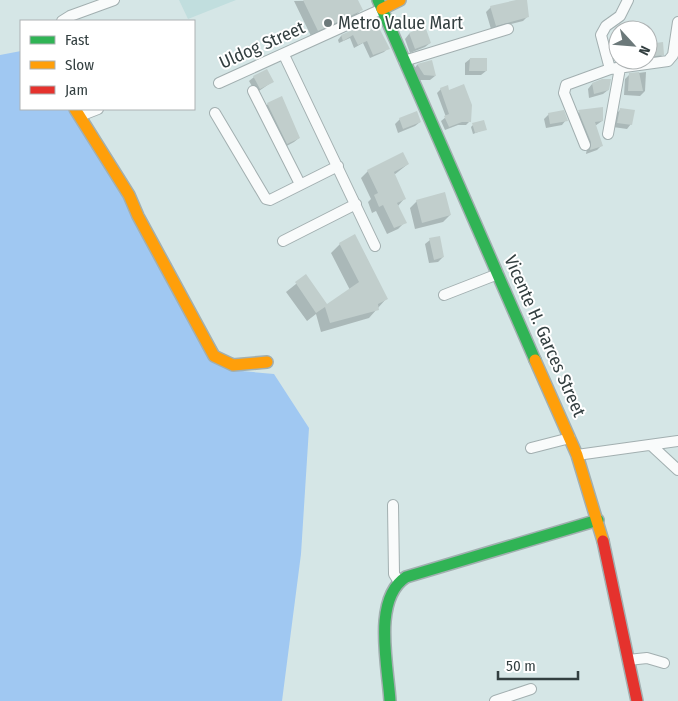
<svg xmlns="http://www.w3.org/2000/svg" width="678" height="701" font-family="'Fira Sans Condensed',sans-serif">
<rect width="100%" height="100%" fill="#d5e6e6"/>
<!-- built -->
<path fill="#c1dede" d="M179 0H236L188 19Z"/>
<!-- water -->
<path fill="#a0c8f2" d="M21 51V109H72L130 200 136 218 231 370 274 374 309 428 301 554 282 701H0V55Z"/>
<!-- shadow -->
<path fill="#0003" d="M357 0 361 10 355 16 311 36 294 1Z
M525 0 528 16 523 21 491 29 486 12 491 7Z
M374 21 388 48 384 52 370 58 363 43 354 48 350 38 339 43 338 40 341 36Z
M424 28 430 43 425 47 410 53 405 39 409 34Z
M648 45 663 54 659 58 648 60Z
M470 59 486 71 481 75H465V63Z
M622 60H647L623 63Z
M431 61 435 76 430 80H420L413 70 417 65Z
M646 72 645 91 640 96 624 95 625 79 630 74Z
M254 77 272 82 256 93 249 81Z
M592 84 608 90 603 94 589 98 588 89Z
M441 89 449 91 470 121 466 125H458L445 130 441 121 446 117 437 93Z
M268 104 299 138 294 142 283 148 263 109Z
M620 110 631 124 627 129 613 127 616 114Z
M579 112 602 121 595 126 602 145 597 150 586 154 587 148 575 116Z
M549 114 566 120 562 125 546 128 544 119Z
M400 119 420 122 415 126 398 133 395 124Z
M473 125 486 129 473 134 471 127Z
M408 164 394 175 404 199 398 206 405 222 398 229 387 234 376 211 372 213 368 202 371 199 361 178 368 171Z
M417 201 450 215 443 222 415 229 410 208Z
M430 240 443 257 438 262 429 263 425 244Z
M340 244 386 299 369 318 321 332 316 314 307 321 286 292 306 276 327 305 350 290 331 253Z"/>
<!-- building -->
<path fill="#c1cecc" d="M303 0H358L363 10 318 31Z
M516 0H527L529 17 496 26 490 6Z
M375 20 390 49 373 55 367 41 358 45 353 35 343 41 341 35Z
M425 26 431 43 415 49 409 33Z
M663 42 664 55 648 57V44Z
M470 58H487V71H469Z
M432 60 436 76 424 75 417 64Z
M267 69 274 82 260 89 253 76Z
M639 72 643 91H628L629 73Z
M602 79H611L609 90 594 94 592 83Z
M464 84 472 105 471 122H462L449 127 444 116 449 114 440 88 448 85 449 90Z
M282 96 300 138 287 144 267 103Z
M603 107V121L595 122 603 146 590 150 591 142 578 110Z
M620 108 635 110 632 125 617 123Z
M564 110 568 121 550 124 548 113Z
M417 111 421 122 403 129 399 118Z
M484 120 487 130 475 133 472 123Z
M403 152 409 164 394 172 406 199 397 203 407 223 394 228 383 205 379 207 374 195 378 193 367 170Z
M445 192 451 215 422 223 416 200Z
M355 234 388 299 378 304 379 310 330 323 325 307 316 313 295 282 306 274 327 304 359 282 339 243Z
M440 236 444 257 434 260 429 238Z"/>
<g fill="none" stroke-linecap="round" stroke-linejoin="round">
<!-- street casing -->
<g stroke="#a2afb0" stroke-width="12">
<path id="street" d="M62 21 70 16 114 0
M284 55 375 246
M404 61 508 29
M610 69 601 35 606 26 620 16 628 0
M219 83 382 9
M253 91 300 184
M215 113 266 199 270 200 338 166
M80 116 98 109
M608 134 620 68
M585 145 564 93 566 85 610 69 668 61 673 55 678 22
M283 241 356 204
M444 295 498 274
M651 445 678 470
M531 448 570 438
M577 455 678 441
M393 505 394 574 399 582
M628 660 647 658 664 663
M495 701 531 689"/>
</g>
<!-- fast casing -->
<g stroke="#a2afb0" stroke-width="14">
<path id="fast" d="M378 0 535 360
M390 701C388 666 372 599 406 577L598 520"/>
</g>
<!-- slow casing -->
<g stroke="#a2afb0" stroke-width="14">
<path id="slow" d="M382 9 400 0
M75 109 129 195 138 216 214 356 233 365 267 362
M535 360 577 455 603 541"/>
</g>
<!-- jam casing -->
<g stroke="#a2afb0" stroke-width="14">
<path id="jam" d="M603 541 637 701"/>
</g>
<!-- street -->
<use href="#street" stroke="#f9fbfb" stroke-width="10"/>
<!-- fast -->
<use href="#fast" stroke="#30b455" stroke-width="11"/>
<!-- slow -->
<use href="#slow" stroke="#ff9f0a" stroke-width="11"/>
<!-- jam -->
<use href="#jam" stroke="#e5322d" stroke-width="11"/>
</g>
<!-- markers -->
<circle fill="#6c797a" stroke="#fff" stroke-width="2" cx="328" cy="23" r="5"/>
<g text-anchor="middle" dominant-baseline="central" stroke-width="4" stroke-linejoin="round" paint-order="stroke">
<!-- poi labels -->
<g font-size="18" fill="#333f40" stroke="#fff" text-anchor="start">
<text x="338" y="23">Metro Value Mart</text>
</g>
<!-- street labels -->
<g font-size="18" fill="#333f40" stroke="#fff">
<text transform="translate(262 45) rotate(-24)">Uldog Street</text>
<text transform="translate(545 336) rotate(66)">Vicente H. Garces Street</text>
</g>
</g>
<!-- legend -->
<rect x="20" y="20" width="175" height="90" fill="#ffffff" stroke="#adb2b3"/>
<rect x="30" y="36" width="25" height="8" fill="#30b455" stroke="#adb2b3"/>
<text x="65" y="45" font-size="15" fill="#333f40">Fast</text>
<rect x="30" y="61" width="25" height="8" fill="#ff9f0a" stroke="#adb2b3"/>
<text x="65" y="70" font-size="15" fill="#333f40">Slow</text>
<rect x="30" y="86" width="25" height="8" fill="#e5322d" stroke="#adb2b3"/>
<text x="65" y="95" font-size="15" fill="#333f40">Jam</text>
<!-- north arrow -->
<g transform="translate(633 45) rotate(116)"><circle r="24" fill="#ffffff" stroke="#adb2b3"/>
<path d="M0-4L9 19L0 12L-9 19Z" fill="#6c797a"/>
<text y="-8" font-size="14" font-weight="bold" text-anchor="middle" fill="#333f40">N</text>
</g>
<!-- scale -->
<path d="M498 671v8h80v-8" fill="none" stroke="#333f40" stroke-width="2.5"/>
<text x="506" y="671" font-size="15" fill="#333f40" stroke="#ffffff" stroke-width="4" paint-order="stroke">50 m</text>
</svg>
